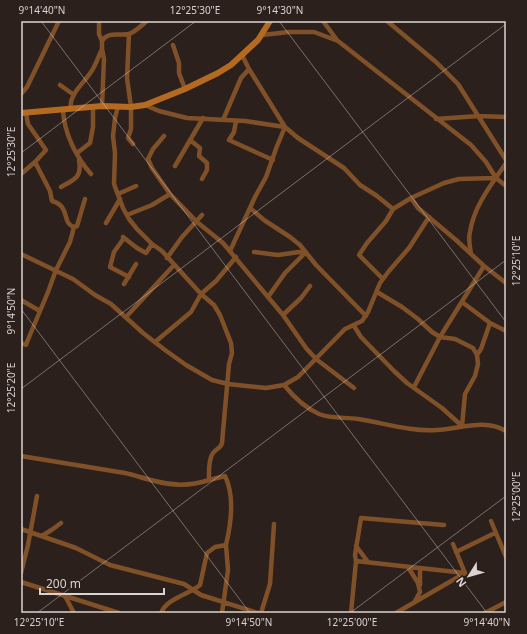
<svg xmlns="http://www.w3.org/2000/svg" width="527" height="634" font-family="'Noto Sans',sans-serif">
<rect width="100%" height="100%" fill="#2b201b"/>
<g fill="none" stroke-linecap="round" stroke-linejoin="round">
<!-- street -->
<path stroke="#805129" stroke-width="4.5" d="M99 21V34L102 41V49L104 59 102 106
M323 21 337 40
M387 21 436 62 458 84 506 160
M129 34 127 78 131 107V129L128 138 133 144
M262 35 289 32H314L338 41 471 145 486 162 496 178
M102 41C108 31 119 36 129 34 135 32 142 25 147 21
M173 45 179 63V73L185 89
M242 55 249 69 285 127 298 138 344 168 360 185 377 196 393 209
M60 85 74 95
M21 94 27 87 59 21
M145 105 159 111 187 118 245 121 285 127 277 146 266 177 255 197 230 251
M118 106 115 118 113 136 115 153 114 184 123 208 129 219 137 229 152 244 162 251 201 294 214 305 220 315 231 343 232 353 229 364 222 443C221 448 216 449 213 453 208 460 209 472 209 480L225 476C235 496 231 524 226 545L215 547 207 553 200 585C188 595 167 598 161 613
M71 109C68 95 84 83 91 72 96 65 98 57 102 49
M63 110C64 133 76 157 91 174
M436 119 479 116 506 117
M223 120 241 78 249 69
M236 121 234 132 229 140 273 160
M164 136 153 149 148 159 152 168 170 194 197 222 223 243 283 315 306 348 316 359 354 388
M190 140 200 148 199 156 207 163V170L202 179
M77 153 90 143 93 127V107
M35 162 50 191 52 201C71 206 61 223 74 227
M175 166 203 118
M21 174 35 162 46 150 28 124 26 113
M61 187C75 179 82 178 79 160
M118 194 136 186
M411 198 418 208 456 240 484 266 506 283
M250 208 264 220 290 237 300 245 316 265 366 316
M127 215 152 205 170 194
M106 223 120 199
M123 237 137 248 146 253 152 244
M124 238 114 252 110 267 129 277
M254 252 278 255 299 252 305 253
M21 254 73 279 95 295 111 304 143 333 165 350 186 365 212 380 228 384 266 388 284 385 298 377 345 329 362 321 368 312 380 283 389 271 409 248 429 217
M471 254C470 247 468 239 470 232 474 206 491 185 506 163
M167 258 182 237 202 215
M383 279 359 255 367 243 386 221 393 209 411 198 444 183 459 179 496 178 506 186
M124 284 136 264
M377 292 402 307 418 319 432 332 440 337 455 339 473 348 477 355 478 364 475 376 465 394 462 426
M268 297 285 273 305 253
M21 300 40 311
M462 302 490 323 506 331
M283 315 301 298 310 286
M126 317 174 265
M354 326 361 337 394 371 407 383 442 408 462 426
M155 342 191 312 201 294 216 281 236 257
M21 343 26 345 27 342 48 292 56 270 70 242 74 227 77 226 85 199
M477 355 481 349 490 323
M284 385C293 396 305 408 319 414 332 419 345 417 358 419 384 423 411 432 437 430 459 429 485 418 506 431
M414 387 440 337 484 266
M21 456C56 462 90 467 125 473 135 475 145 479 155 481 173 486 191 486 209 480
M491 521 506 557
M21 529 76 548 110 565 184 584 201 595 258 613
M42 536 53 529 61 523
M453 544 465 573
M356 546 368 562
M456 552 495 533
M356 561 465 573
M408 567 418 583 420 592 415 601
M21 573 28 545 37 496
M21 582 119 613
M420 585V569
M65 596 74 613
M222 613 228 570 226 545
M261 613 270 584 274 524
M351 613 356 561 355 555 361 518 444 525
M396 613 465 573
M485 613 506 602"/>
<!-- secondary -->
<path stroke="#b46a21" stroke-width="6" d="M21 113 102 106 131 107 145 105 185 89 218 73 231 65 258 40 270 21"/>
</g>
<!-- ticks -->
<path fill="none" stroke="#dbd3d0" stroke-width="1" stroke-opacity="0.45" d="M41 21 487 613M279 21 506 322M21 153 196 21M21 309 250 613M21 389 506 24M37 613 506 260M350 613 506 496"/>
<!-- border -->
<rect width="527" height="634" fill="none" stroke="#2b201b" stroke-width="44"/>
<!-- north arrow -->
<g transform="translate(469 576) rotate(233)" stroke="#2b201b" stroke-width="3" paint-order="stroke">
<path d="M0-3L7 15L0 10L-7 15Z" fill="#dbd3d0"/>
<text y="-6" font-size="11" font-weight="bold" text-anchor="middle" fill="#dbd3d0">N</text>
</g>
<!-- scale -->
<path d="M40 588v6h124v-6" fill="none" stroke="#dbd3d0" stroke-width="2"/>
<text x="46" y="588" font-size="12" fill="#dbd3d0" stroke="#2b201b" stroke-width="3" paint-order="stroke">200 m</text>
<rect x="22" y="22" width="483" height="590" fill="none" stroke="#dbd3d0" stroke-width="1.5"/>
<g font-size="10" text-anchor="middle" fill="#dbd3d0">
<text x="42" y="14">9°14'40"N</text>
<text x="195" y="14">12°25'30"E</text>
<text x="280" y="14">9°14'30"N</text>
<text transform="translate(11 152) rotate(-90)" y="4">12°25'30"E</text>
<text transform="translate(516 261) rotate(-90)" y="4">12°25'10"E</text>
<text transform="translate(11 311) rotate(-90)" y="4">9°14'50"N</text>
<text transform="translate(11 388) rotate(-90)" y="4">12°25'20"E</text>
<text transform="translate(516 497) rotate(-90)" y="4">12°25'00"E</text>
<text x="39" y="626">12°25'10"E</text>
<text x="249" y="626">9°14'50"N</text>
<text x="352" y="626">12°25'00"E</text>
<text x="487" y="626">9°14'40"N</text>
</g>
</svg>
